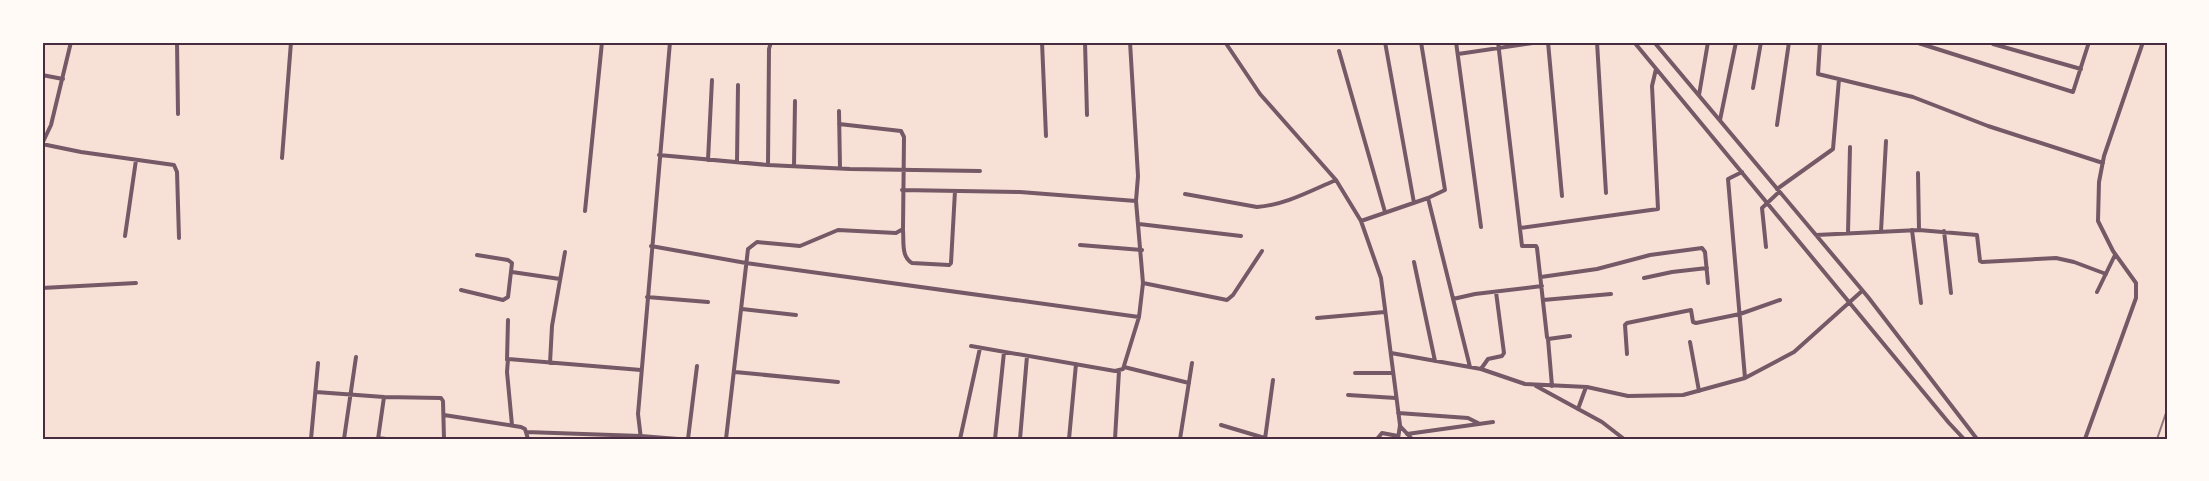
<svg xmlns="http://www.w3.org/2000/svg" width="2209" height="481" font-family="Raleway,sans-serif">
<rect width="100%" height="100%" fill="#f7e1d7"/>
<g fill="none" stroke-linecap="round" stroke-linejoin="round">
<!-- minor -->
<path stroke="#755966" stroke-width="4" d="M177 42 178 114
M1042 42 1046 136
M1085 42 1087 115
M1225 42 1260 94 1336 180 1361 221 1381 278 1400 425 1398 439
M1385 42 1414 203
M1456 42 1481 227
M1498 42 1522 246H1536L1537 248 1547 337 1548 339 1570 336
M1548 42 1562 196
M1597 42 1606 193
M1634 42 1949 423 1964 439
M1654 42 1868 297 1977 439
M1820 42 1818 74 1913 97 1988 126 2103 163
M1915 42 2073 92 2089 42
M1993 44 2081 69
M1339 51 1385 212
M1458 54 1540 42
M42 75 63 79
M1753 88 1761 42
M1699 95 1708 42
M839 111 840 168
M1720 120 1736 42
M1777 125 1789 42
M42 144 81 152 174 165 177 172 179 238
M42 144 51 125 71 42
M659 155 768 165 850 169 980 171
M282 158 291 42
M708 160 712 80
M737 162 738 85
M768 165 769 49 771 42
M794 166 795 101
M1742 172 1728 179 1745 378
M1918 173 1919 230
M1777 189 1833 149 1839 79
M902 190 1020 192 1136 201
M1185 194 1257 207C1285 205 1310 191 1336 180
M1428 198 1470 367
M585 211 602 42
M1361 221 1428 198 1445 190 1421 42
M1139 224 1241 236
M1520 228 1658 209 1652 86 1656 69
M903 230C904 241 901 257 912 263L949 265 951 263 955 191
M1912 230 1921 303
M1881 231 1886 141
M1944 231 1951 293
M1848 233 1850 147
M1816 235 1919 230 1977 235 1980 261 1982 262 2056 258 2074 262 2106 274
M125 236 136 160
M1080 245 1142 250
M651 246 746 263 1139 317
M1766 247 1762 208 1779 192
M1414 262 1435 361
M512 272 560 279
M1541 277 1597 269 1650 255 1702 248 1705 252 1708 283
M1644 278 1672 272 1707 268
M1143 283 1227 300 1233 295 1262 251
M42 288 136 283
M461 290 503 300 508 297 512 263 508 260 477 255
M2097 292 2115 255
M647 297 708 302
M1453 299 1475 294 1542 286
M1543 300 1611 294
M742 309 796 315
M1317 318 1385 312
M1548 339 1552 386
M1690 342 1699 391
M971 346 1115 371 1123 369 1139 317 1143 283 1136 201 1138 176 1130 42
M1391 353 1481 369 1525 384 1587 387 1628 396 1683 395 1745 378 1794 352 1862 291
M1627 354 1625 325 1627 323 1691 310 1693 322 1696 323 1740 314 1780 300
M507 360 508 320
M550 363 552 326 565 252
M1124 367 1189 383
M1481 369 1488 359 1502 356 1504 353 1496 292
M735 372 838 382
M1355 373H1393
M1536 386 1602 422 1624 439
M316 392 384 397 441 398 443 401 444 439
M1348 395 1396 398
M1578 409 1586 387
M1398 413 1468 418 1478 423
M444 415 521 427 525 429 528 439
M512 425 507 372 508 359 641 370
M1221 425 1268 439
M1400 426 1412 439
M526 432 641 436 678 439
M1407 434 1493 422
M378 438 386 439
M232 439H248
M311 439 318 363
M344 439 356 357
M378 439 384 397
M641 439 638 414 670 42
M688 439 697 366
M726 439 748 249 757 242 800 246 838 230 896 233 903 229 904 137 901 131 839 124
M960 439 980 348
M995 439 1004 352
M1020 439 1027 356
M1069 439 1076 364
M1115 439 1119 371
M1180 439 1192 363
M1265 439 1273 380
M1377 439 1382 433 1398 436
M2085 439 2136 298V283L2113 251 2098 221 2099 182 2104 156 2143 42"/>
<!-- rail -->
<path stroke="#8f747c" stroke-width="2" d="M2157 439 2167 410"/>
</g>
<!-- border -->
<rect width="2209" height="481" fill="none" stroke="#fffaf5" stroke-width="87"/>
<rect x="44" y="44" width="2122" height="394" fill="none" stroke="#4a2c40" stroke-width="2"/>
</svg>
